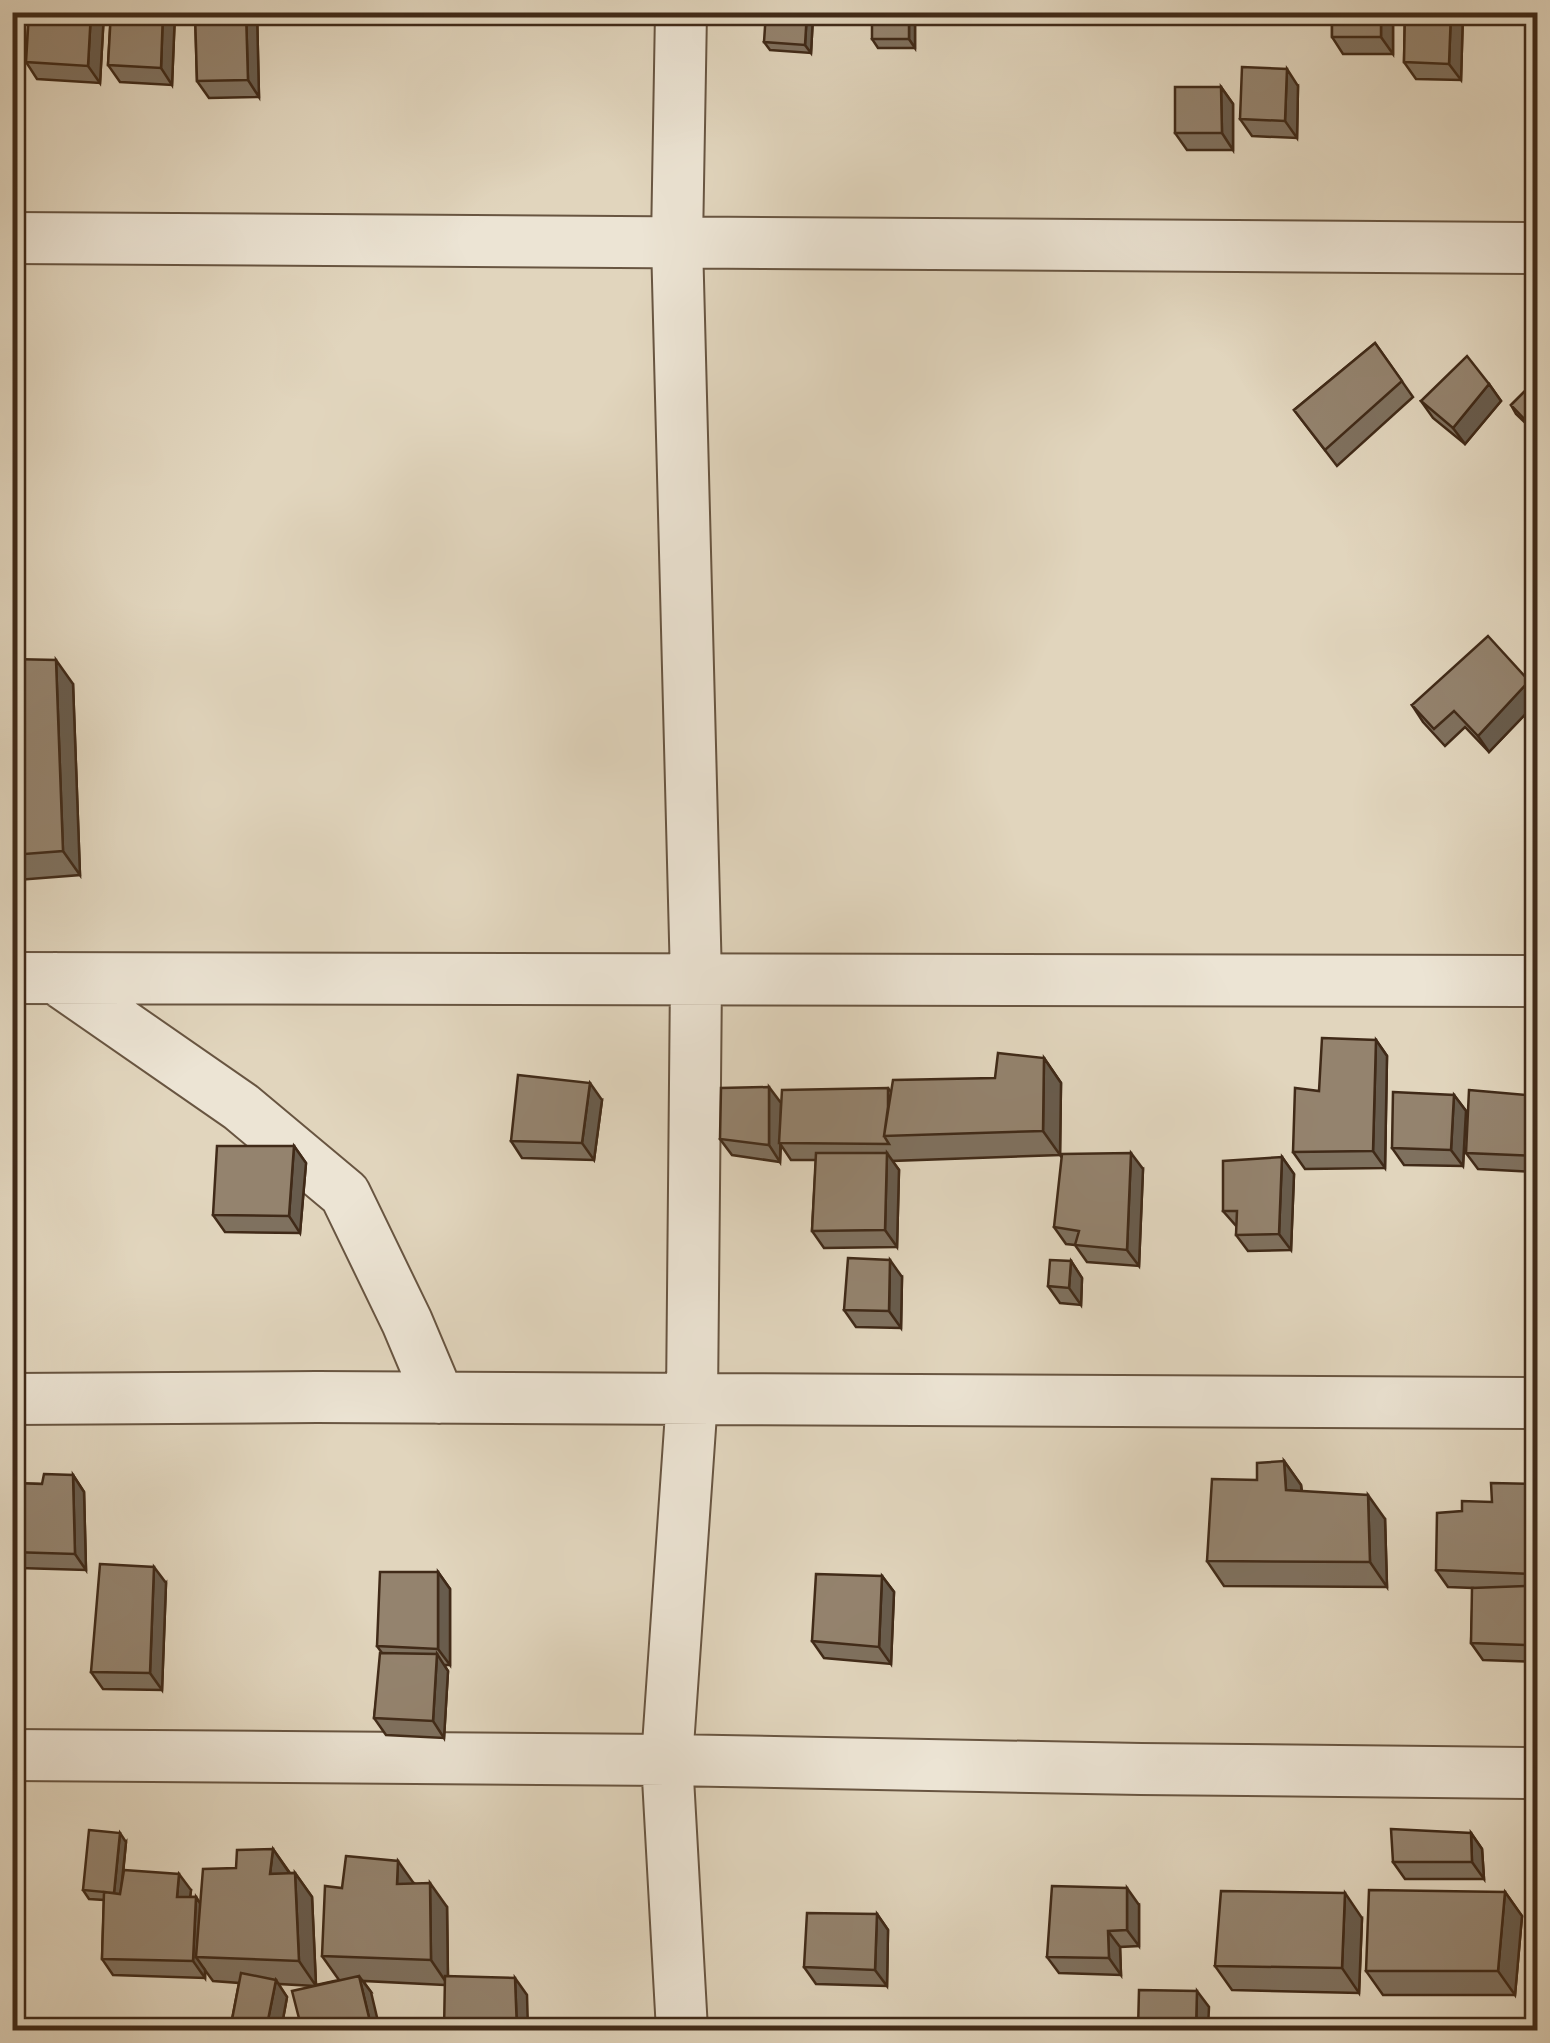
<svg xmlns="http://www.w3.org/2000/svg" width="1550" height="2043" font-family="Alegreya,serif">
<rect width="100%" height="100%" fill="#e1d5bd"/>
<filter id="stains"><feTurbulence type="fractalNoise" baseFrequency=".002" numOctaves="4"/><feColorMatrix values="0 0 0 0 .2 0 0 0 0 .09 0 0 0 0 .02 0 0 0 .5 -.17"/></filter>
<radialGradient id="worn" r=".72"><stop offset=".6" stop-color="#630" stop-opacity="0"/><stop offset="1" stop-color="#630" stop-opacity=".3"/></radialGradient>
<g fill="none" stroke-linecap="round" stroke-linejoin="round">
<!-- street casing -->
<g stroke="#685541" stroke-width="54">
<path id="street" d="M681 12 677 242 696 978 692 1399 667 1760 682 2030
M12 238 1538 248
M12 978 1538 981
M55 978 241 1107 345 1194 407 1322 439 1398
M12 1399 317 1397 1538 1403
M12 1755 667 1760 1141 1769 1538 1773"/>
</g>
<!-- street -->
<use href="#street" stroke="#ece4d4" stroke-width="50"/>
</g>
<!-- wall -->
<path fill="#7f715f" stroke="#402a18" stroke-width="2.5" d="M29 12H104L100 83 37 79 26 62Z
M111 12H175L172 85 120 82 108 65Z
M195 12H257L259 97 209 98 197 81Z
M915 12V48H878L872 39Z
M1332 12H1393V54H1343L1332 37Z
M1405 12H1463L1461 80 1416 79 1404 62Z
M813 16 811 53 770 50 764 42Z
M1298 86 1297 138 1252 136 1240 119Z
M1221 87 1233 104V150H1187L1175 133Z
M1375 343 1413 397 1337 466 1294 410Z
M1538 378V433L1537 434 1516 414 1511 405Z
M1489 384 1501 401 1465 444 1433 418 1421 401Z
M12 659 73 684 80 875 17 880 12 874Z
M1529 681 1538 693V701L1489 752 1465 727 1445 746 1423 722 1412 705Z
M1376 1040 1387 1056 1385 1168 1305 1169 1293 1152 1319 1091Z
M1044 1058 1061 1083 1060 1155 892 1161 899 1170 897 1247 824 1248 812 1231 816 1160H791L781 1145 780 1162 732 1155 720 1139 781 1103 888 1088 891 1092 995 1078Z
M1454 1095 1466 1111 1463 1166 1404 1165 1392 1148Z
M1538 1096V1172L1478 1169 1466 1153Z
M602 1100 594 1160 522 1158 511 1141Z
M294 1146 306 1163 300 1233 225 1232 213 1215Z
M1282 1157 1294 1174 1291 1250 1248 1251 1236 1235 1237 1227 1223 1211Z
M1143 1169 1139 1266 1087 1262 1075 1245 1066 1244 1054 1227Z
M1071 1261 1082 1278 1081 1305 1060 1303 1048 1286Z
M902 1277 901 1328 856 1327 844 1310Z
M1284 1461 1301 1485 1302 1491 1385 1519 1387 1587 1224 1586 1207 1561 1257 1480Z
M73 1475 84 1492 86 1570 19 1568 12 1560V1483L42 1484Z
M1538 1484V1590H1531L1538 1599V1662L1483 1660 1471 1643 1473 1588 1448 1587 1436 1570 1462 1511 1492 1502Z
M438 1572 450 1589V1665H444L448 1671 444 1738 386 1735 374 1718 382 1653 377 1646Z
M882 1576 894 1592 891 1664 824 1658 812 1641Z
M166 1583 162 1690 103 1689 91 1672Z
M1471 1833 1482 1849 1484 1879H1405L1393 1862Z
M126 1842 123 1874 191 1890 190 1897H196L200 1904 236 1868 273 1849 290 1873H295L312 1897 316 1985 339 1980 322 1956 342 1888 414 1883 447 1907 448 1977 527 1995 445 1985 363 1981 371 1992 315 1986 278 1984 287 1997 281 2030H230L239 1983 213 1981 205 1970V1978L113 1975 102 1959 104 1900 89 1899 83 1890Z
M1505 1892 1522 1916 1515 1995H1383L1366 1971Z
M1139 1905V1946L1120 1947 1121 1975 1059 1973 1047 1957Z
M877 1914 888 1930 887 1986 816 1984 804 1967Z
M1362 1918 1359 1993 1232 1990 1215 1966Z"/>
<!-- shaded-wall -->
<path fill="#685c4d" stroke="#402a18" stroke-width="2.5" d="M91 12H104L100 83 88 66Z
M163 12H175L172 85 161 68Z
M246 12H257L259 97 248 80Z
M807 12H811L813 16 811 53 805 45Z
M909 12H915V48L909 39Z
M1381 12H1393V54L1381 37Z
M1451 12H1463L1461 80 1449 64Z
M1287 69 1298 86 1297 138 1285 121Z
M1221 87 1233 104V150L1222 133Z
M1489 384 1501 401 1465 444 1453 428Z
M56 660 73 684 80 875 63 851Z
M1529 681 1538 693V701L1489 752 1478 736Z
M1376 1040 1387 1056 1385 1168 1373 1151Z
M12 1057 13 1058 14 1151 12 1150Z
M1044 1058 1061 1083 1060 1155 1043 1131Z
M590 1083 602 1100 594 1160 582 1143Z
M769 1087 781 1103 780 1162 769 1145Z
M1454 1095 1466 1111 1463 1166 1451 1150Z
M294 1146 306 1163 300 1233 289 1216Z
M887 1153 899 1170 897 1247 885 1230Z
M1131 1153 1143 1169 1139 1266 1127 1250Z
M1282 1157 1294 1174 1291 1250 1279 1234Z
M890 1260 902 1277 901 1328 889 1311Z
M1071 1261 1082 1278 1081 1305 1069 1288Z
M1284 1461 1301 1485 1303 1514 1286 1490Z
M73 1475 84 1492 86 1570 75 1554Z
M1538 1487V1579L1534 1574Z
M1368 1495 1385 1519 1387 1587 1370 1562Z
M154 1567 166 1583 162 1690 150 1673Z
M438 1572 450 1589V1665L438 1649Z
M882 1576 894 1592 891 1664 879 1647Z
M1528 1586 1538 1599V1658L1529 1645Z
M437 1654 448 1671 444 1738 433 1721Z
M120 1833 126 1842 120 1901 114 1893Z
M1471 1833 1482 1849 1484 1879 1472 1862Z
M273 1849 290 1874H270Z
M398 1861 415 1885 397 1884Z
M295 1873 312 1897 316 1986 299 1961Z
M179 1874 191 1890 188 1914 177 1897Z
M430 1883 447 1907 448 1985 431 1960Z
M1127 1888 1139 1905V1946L1127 1930Z
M1505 1892 1522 1916 1515 1995 1498 1971Z
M1345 1893 1362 1918 1359 1993 1342 1968Z
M196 1897 207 1914 196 1957 205 1970V1978L193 1961Z
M877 1914 888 1930 887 1986 875 1970Z
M1108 1931 1120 1947 1121 1975 1109 1958Z
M359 1976 371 1992 380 2030H372Z
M515 1978 527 1995 528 2030H517Z
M276 1980 287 1997 281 2030H266Z
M1197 1991 1209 2007 1208 2030H1196Z"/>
<!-- building -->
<path fill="#94836e" stroke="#402a18" stroke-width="2.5" d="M29 12H91L88 66 26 62Z
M111 12H163L161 68 108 65Z
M195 12H246L248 80 197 81Z
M766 12H807L805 45 764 42Z
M872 12H909V39H872Z
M1332 12H1381V37H1332Z
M1405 12H1451L1449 64 1404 62Z
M1242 67 1287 69 1285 121 1240 119Z
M1175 87H1221L1222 133H1175Z
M1375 343 1402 381 1325 450 1294 410Z
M1467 356 1489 384 1453 428 1421 401Z
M1538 378V419L1531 426 1511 405Z
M1488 636 1529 681 1478 736 1454 711 1434 729 1412 705Z
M12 659 56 660 63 851 12 855Z
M1322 1038 1376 1040 1373 1151 1293 1152 1295 1088 1319 1091Z
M998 1053 1044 1058 1043 1131 884 1136 893 1080 995 1078Z
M518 1075 590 1083 582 1143 511 1141Z
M769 1087V1145L720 1139 721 1088Z
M888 1088V1107L884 1136 889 1144 779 1143 782 1090Z
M1469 1090 1538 1096V1156L1466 1153Z
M1393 1092 1454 1095 1451 1150 1392 1148Z
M217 1146H294L289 1216 213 1215Z
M816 1153H887L885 1230 812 1231Z
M1131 1153 1127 1250 1075 1245 1079 1231 1054 1227 1062 1154Z
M1282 1157 1279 1234 1236 1235 1237 1211H1223V1161Z
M848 1258 890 1260 889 1311 844 1310Z
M1050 1260 1071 1261 1069 1288 1048 1286Z
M1284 1461 1286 1490 1368 1495 1370 1562 1207 1561 1212 1479 1257 1480V1463Z
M44 1474 73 1475 75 1554 12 1552V1483L42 1484Z
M1491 1483 1538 1484 1534 1574 1436 1570 1437 1513 1462 1511V1501L1492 1502Z
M100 1564 154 1567 150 1673 91 1672Z
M380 1572H438V1649L377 1646Z
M816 1574 882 1576 879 1647 812 1641Z
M1528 1586 1529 1645 1471 1643 1472 1588Z
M380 1653 437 1654 433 1721 374 1718Z
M1391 1829 1471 1833 1472 1862H1393Z
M89 1830 120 1833 114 1893 83 1890Z
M273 1849 270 1874 295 1873 299 1961 196 1957 203 1869 236 1868 237 1850Z
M346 1856 398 1861 397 1884 430 1883 431 1960 322 1956 325 1886 342 1888Z
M124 1870 179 1874 177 1897H196L193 1961 102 1959 104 1892 120 1894Z
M1052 1886 1127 1888V1930L1108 1931 1109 1958 1047 1957Z
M1369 1890 1505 1892 1498 1971H1366Z
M1221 1891 1345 1893 1342 1968 1215 1966Z
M807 1913 877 1914 875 1970 804 1967Z
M241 1973 276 1980 266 2030H230Z
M359 1976 372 2030H302L292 1991Z
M445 1976 515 1978 517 2030H444Z
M1139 1990 1197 1991 1196 2030H1138Z"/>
<!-- margin -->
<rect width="1550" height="2043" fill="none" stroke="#e1d5bd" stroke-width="50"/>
<rect x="15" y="15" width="1520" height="2013" fill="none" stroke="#402a18" stroke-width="5"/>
<rect x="25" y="25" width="1500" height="1993" fill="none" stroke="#402a18" stroke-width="2.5"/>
<rect width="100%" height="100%" filter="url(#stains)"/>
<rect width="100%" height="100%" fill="url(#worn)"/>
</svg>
